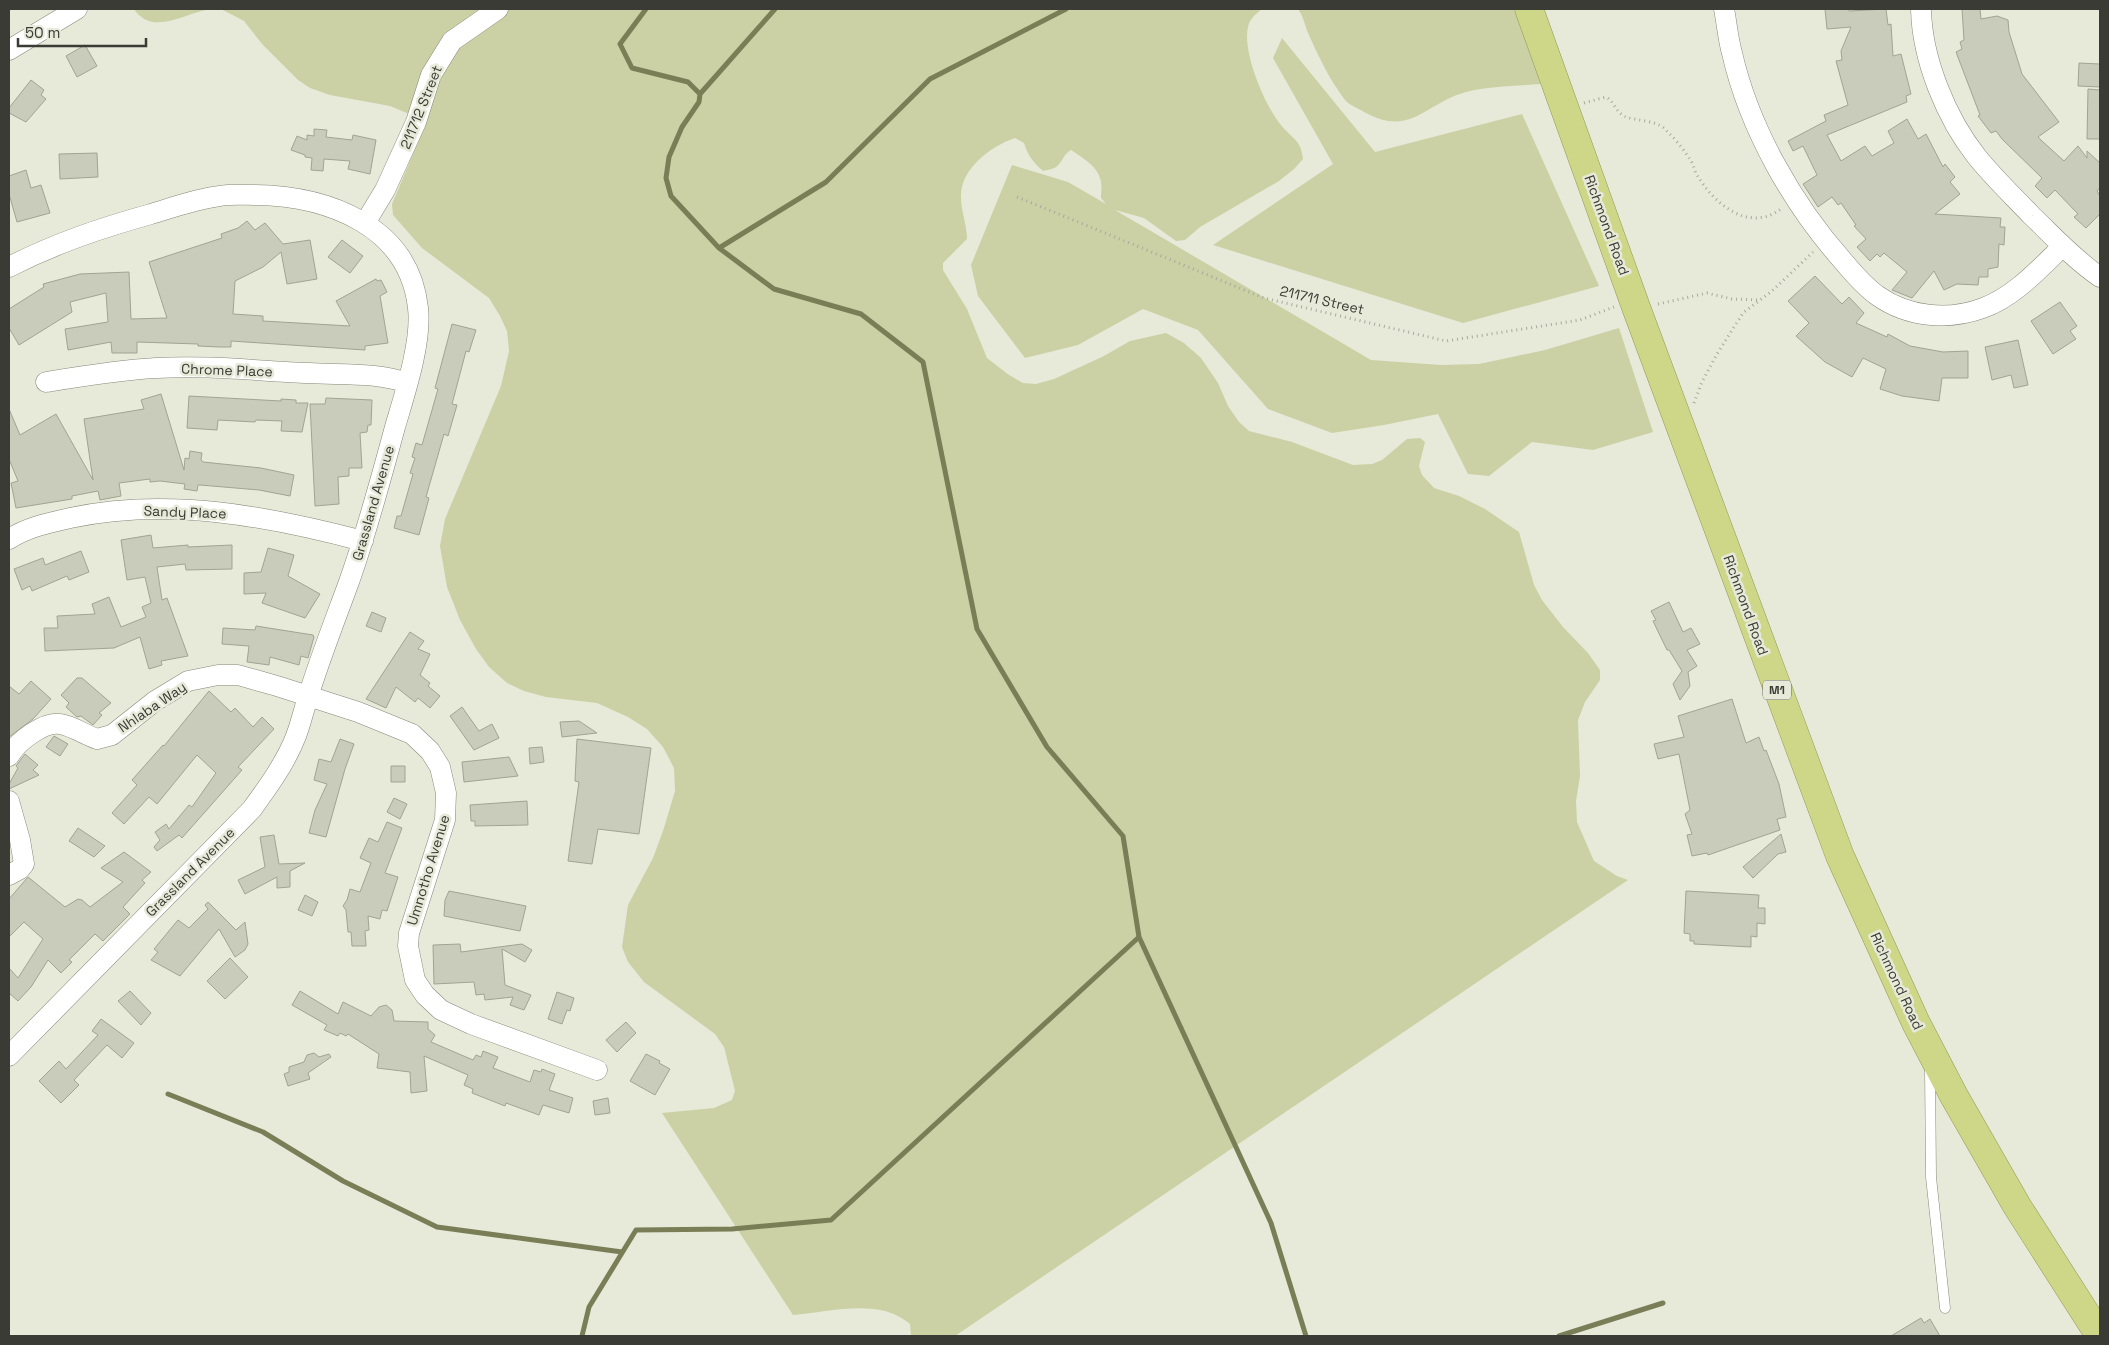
<svg xmlns="http://www.w3.org/2000/svg" width="2109" height="1345" font-family="'Space Grotesk',sans-serif">
<rect width="100%" height="100%" fill="#e7ead9"/>
<!-- green -->
<path fill="#cbd1a4" d="M134 9H212C187 11 153 38 134 9Z
M221 9H1262C1256 14 1250 18 1248 27 1242 52 1265 106 1281 125 1292 139 1301 139 1303 159L1294 169 1279 181 1200 227 1185 240 1176 241 1144 218 1115 210 1371 360 1441 365 1479 364 1545 350 1619 328 1653 432 1593 450 1532 442 1489 476 1468 474 1438 414 1384 425 1332 433 1268 409 1198 330 1143 309 1078 345 1025 358 978 296 971 265 1012 165 1068 182 1106 204 1101 198C1101 193 1102 187 1101 182 1099 167 1083 158 1071 150 1063 154 1063 162 1056 167 1053 169 1047 170 1043 171 1033 162 1028 156 1024 143L1015 138C991 146 960 169 961 197 961 211 967 225 967 239L943 263V270L967 309 987 358 1009 375 1023 383 1036 384 1054 379 1104 356 1130 341 1166 333 1184 343 1201 358 1218 383 1228 406 1239 422 1249 431 1292 442 1353 465 1372 464 1382 460 1407 439 1420 438 1425 442 1419 466 1422 475 1434 488 1459 496 1485 509 1519 532 1534 585 1542 600 1563 627 1588 653 1600 670V680L1585 702 1578 720 1580 776 1576 801 1577 822 1594 861 1617 876 1628 880 955 1336H911L910 1324C880 1297 829 1312 793 1315L662 1113 714 1108 732 1100 735 1091 724 1047 715 1034 644 982 628 962 622 947 628 905 653 858 663 831 675 791 674 768 663 747 647 729 628 717 597 703 546 697 524 691 507 683 489 667 476 649 460 620 447 587 440 546 445 519 501 386 509 351 507 331 500 316 489 298 422 248 393 215 392 204 419 140 414 116 390 106 330 95 310 88 298 80 263 45 244 21Z
M1298 9H1514L1541 84C1516 86 1490 86 1466 92 1425 103 1411 138 1364 112 1358 108 1349 105 1345 100 1329 79 1319 57 1308 33 1305 25 1303 16 1298 9Z
M1282 38 1375 152 1522 114 1599 286 1463 323 1213 245 1333 164 1273 58Z"/>
<g fill="none" stroke-linecap="round" stroke-linejoin="round">
<!-- stream -->
<path stroke="#7a7e57" stroke-width="5" d="M646 9 620 44 632 68 688 82 700 94 699 102 682 127 669 157 666 178 671 196 719 248 774 289 861 314 923 362 977 629 1047 747 1123 836 1139 937 1271 1223 1306 1336
M700 94 775 9
M719 248 826 182 930 79 1066 9
M168 1094 263 1132 343 1181 437 1227 622 1252
M582 1336 589 1307 636 1230 732 1229 831 1220 1139 937
M1559 1336 1663 1303"/>
</g>
<!-- building -->
<path fill="#c9cbbb" stroke="#a1a393" d="M1825 9H1849V11L1886 9 1888 25 1891 24 1893 56 1901 54 1911 94 1906 96 1907 102 1827 135 1841 161 1865 146 1872 156 1894 143 1888 131 1907 119 1918 139 1926 134 1943 167 1945 164 1955 177 1950 182 1960 194 1935 214 2001 218 2000 227H2005L2004 245 1999 244 1998 267 1988 269V277H1979L1978 285 1957 284 1944 290 1934 271 1912 298 1892 290 1907 272 1884 253 1880 257 1877 254 1870 261 1857 247 1866 239 1854 226 1856 225 1841 203 1838 205 1832 197 1818 207 1803 184 1817 175 1803 146 1793 151 1788 141 1826 121 1824 115 1848 105 1836 61 1842 60 1841 51 1851 27 1827 29Z
M1962 9H1980L1981 19 1997 16 2008 20 2009 32 2022 74 2059 122 2038 137 2042 141 2064 161 2078 146 2087 158V151L2100 163V188L2097 191 2100 196V214L2086 228 2074 217 2078 214 2055 190 2047 198 2035 186 2042 178 2002 139 1996 131 1991 133 1978 116 1980 115 1956 52 1962 49 1960 42 1964 40Z
M85 45 97 66 77 77 66 56Z
M2079 63 2100 64V87L2078 86Z
M31 80 44 90 41 95 46 99 26 122 9 113V108Z
M2088 89 2100 90V139H2087Z
M314 129 327 130 326 137 352 140 353 135 376 140 370 174 348 169 350 161 324 159 323 171 311 170 312 158 305 157V155L291 150 297 136 307 140V135L314 136Z
M97 153 98 177 60 179 59 154Z
M26 170 31 188 41 185 50 213 17 222 9 194V176Z
M247 221 255 230 265 223 283 244 310 240 317 279 287 284 281 252 263 267 235 281 233 314 263 316V321L350 326 336 301 376 279 377 281 381 280 387 292 380 296 388 343 365 346V350L231 341V347H220L198 346V344L137 342V353H112L111 342 68 350 65 329 108 322 106 293 70 302 72 312 19 345 9 328V309L44 287 43 284 80 274 129 272 131 319 167 318 149 262 222 238 221 234 238 228Z
M342 240 363 256 350 273 328 257Z
M1815 276 1842 304 1849 297 1864 313 1856 323 1887 337 1888 334 1910 346 1943 352 1968 351V378H1942L1939 401 1902 396 1880 389 1886 369 1863 358 1852 377 1825 362 1796 336 1809 323 1788 301Z
M2060 302 2077 326 2070 331 2076 339 2053 354 2031 321Z
M452 324 476 330 469 352 466 351 452 404 457 405 448 436 444 434 426 497 429 498 419 535 394 528 397 516H401L413 474 410 473 415 458 412 457 416 443 422 445 438 389 435 388Z
M2018 340 2028 385 2014 388 2011 375 1992 380 1985 347Z
M161 394 184 470 185 458 189 459 190 451 202 453 201 460 203 462 261 468 294 475 290 496 259 490 200 485H198L197 491 184 489 185 484 160 481 150 482V479L119 483 121 496 100 500 98 491 72 496V499L16 508 11 483 18 481 9 459V409L20 435 56 414 93 480 84 419 144 409 141 400Z
M189 396 281 401V399L296 400V403H308L302 432 281 431 282 421 256 420 255 422 218 420 217 430 187 428Z
M326 398 372 400 371 425H368L367 432 360 433 362 468H349V476L338 477 339 504 315 506 310 404H325Z
M151 535 153 548 188 545V547L232 545V569L186 570 185 564 157 567 162 600 167 598 188 656 161 661 162 665 149 669 140 637 114 648 45 651 44 628H58L57 616 95 614 92 604 109 597 121 627 146 617 142 607 151 603 145 577 127 580 121 540Z
M268 548 294 555 288 576 320 594 305 618 262 603 266 593 244 594V573L261 572Z
M81 551 89 572 69 580 67 576 32 591 30 586 22 590 14 569 43 558 45 565Z
M1669 602 1683 632 1691 628 1700 644 1687 650 1697 666 1688 672 1690 686 1680 700 1673 684 1682 671 1669 650H1667L1653 621 1656 620 1651 611Z
M372 612 386 618 381 632 366 626Z
M256 626 313 635 314 637 308 658 301 656 299 665 270 657 269 665 247 662 249 646 222 644 223 628 255 630Z
M410 632 424 641 418 649 430 654 420 675 430 683 428 686 440 696 430 708 418 698 415 702 396 687 386 708 366 699Z
M77 678H82L111 703 99 713 102 715 93 725 81 716 77 717 66 707 69 703 61 695Z
M31 681 51 699 33 719 9 737V686L19 694Z
M209 691 231 712 235 708 253 727 262 717 274 729 238 767 242 770 182 838 179 835 157 851 154 847 160 840 155 832 166 824 169 829 189 805 192 807 216 773 197 755 157 804 149 797 124 824 112 813 137 785 132 780 163 745 164 746Z
M1732 699 1746 743 1759 737 1764 751 1766 750 1779 784 1786 817 1777 819 1780 830 1708 855 1707 853 1692 856 1687 835 1692 834 1685 814 1690 810 1679 754 1658 759 1654 744 1684 737 1678 716Z
M462 707 479 731 492 724 499 738 474 750 450 716Z
M579 721 597 733 562 737 560 722Z
M54 736 68 744 60 756 46 747Z
M340 739 354 744 345 769 326 837 309 833 315 810 327 784 314 780 319 759 331 762Z
M577 739 651 748 639 834 598 829 592 864 568 861 579 782 575 781Z
M542 747 544 762 530 764 529 748Z
M25 754 38 765 33 770 39 775 9 789V784L18 768 16 766Z
M509 757 518 776 464 782 462 762Z
M391 766H405V782H391Z
M394 798 407 804 400 819 387 812Z
M527 801 528 825 475 826V821H471L470 805Z
M387 822 402 828 385 873 398 877 387 911 382 910 380 919 368 916 369 930 365 931 366 946H352L351 932H348L346 910 343 906 347 900 350 889 360 892 371 863 360 858 369 838 378 842Z
M78 828 105 846 94 857 69 841Z
M1781 834 1786 852 1778 854 1753 878 1743 867Z
M274 835 279 864 305 863 290 871V887L277 888V877L245 894 238 880 265 867 260 837Z
M124 852 151 872 142 880 145 883 123 907 130 914 103 941 95 934 69 960 72 962 61 973 48 960 31 987 18 1001 9 993V968L18 978 43 939 24 922 9 937V899L28 877 65 907 78 899 82 900 90 907 123 882 101 868Z
M449 891 526 906 520 931 444 916 445 900Z
M1686 891 1759 895 1758 908H1765V924L1757 923V937L1751 936V947L1694 944V941H1690V934L1684 933Z
M305 895 318 902 312 916 298 910Z
M208 902 236 930 245 922 248 944 245 950 235 957 219 929 180 976 151 960 158 952 154 949 178 920 189 928 208 909 205 905Z
M460 944 461 952 522 944 532 950 525 962 502 949 505 985 531 995 524 1010 510 1005 513 997 485 1000 484 994 476 995 474 982 434 984 433 945Z
M230 958 248 977 225 999 207 981Z
M130 991 151 1013 141 1025 118 1001Z
M300 991 338 1014 343 1002 371 1016 379 1007 386 1005 392 1010 394 1021 428 1022V1029L435 1035 431 1042 473 1060 476 1055 481 1057 483 1051 498 1057 493 1068 530 1082 534 1070 541 1072 542 1069 555 1074 549 1090 573 1098 569 1113 543 1105 539 1115 506 1103 505 1106 472 1093 473 1089 464 1085 468 1075 424 1056 427 1091 411 1093 410 1072 377 1068 379 1054 348 1034 346 1036 340 1033 338 1036 324 1030 327 1025 292 1005Z
M557 992 574 998 570 1011 567 1010 562 1024 548 1019Z
M101 1019 134 1043 122 1058 107 1045 74 1080 79 1085 61 1103 39 1081 59 1061 66 1069 98 1035 92 1031Z
M626 1022 636 1033 617 1052 606 1040Z
M314 1053 319 1057 329 1054 331 1057 308 1073 310 1079 288 1086 284 1074 289 1072V1067L304 1062 307 1055Z
M646 1054 660 1061 659 1063 670 1069 655 1095 630 1081Z
M608 1098 610 1113 595 1115 593 1101Z
M1921 1318 1924 1323 1930 1319 1940 1336H1891Z"/>
<g fill="none" stroke-linecap="round" stroke-linejoin="round">
<!-- service casing -->
<g stroke="#858778" stroke-width="11">
<path id="service" d="M1930 1067 1931 1177 1945 1308"/>
</g>
<!-- minor casing -->
<g stroke="#858778" stroke-width="21">
<path id="minor" d="M1724 9C1727 24 1728 39 1732 53 1749 128 1793 205 1843 261 1853 273 1865 287 1878 296 1908 317 1948 321 1983 308 2014 297 2039 269 2063 246
M1921 9C1922 59 1946 118 1977 157 1994 178 2014 197 2032 216 2054 237 2075 260 2100 277
M9 50 77 9
M365 223 385 190 416 122 431 75 452 41 498 9
M9 267C56 243 101 228 151 214 174 207 196 199 220 196 231 194 243 195 255 195 327 196 409 225 418 308 422 342 405 393 395 427 381 479 367 531 349 582 335 620 320 658 308 697 304 709 301 723 296 736 286 762 268 787 252 809L9 1056
M46 382C83 376 119 370 156 368 207 365 258 371 309 373 341 375 377 372 407 383
M9 539C28 527 48 523 70 518 168 497 268 516 363 541
M9 756C17 742 44 721 60 724 73 726 85 735 97 739L112 735 155 701 188 681 218 675H238L277 686 358 712 412 734 430 751 440 767 446 793 445 820 409 933 408 946 415 980 425 995 441 1010 471 1024 597 1070
M9 801 20 840 24 864 20 869 9 875"/>
</g>
<!-- trunk casing -->
<g stroke="#929957" stroke-width="29">
<path id="trunk" d="M1529 9 1637 310 1840 856 1916 1023 1954 1096 2017 1206 2100 1336"/>
</g>
<!-- path -->
<path stroke="#a7a99c" stroke-width="3" stroke-dasharray="1 4" stroke-linecap="butt" d="M1584 103 1606 97C1614 101 1615 111 1624 116 1637 122 1657 119 1667 131 1676 140 1685 151 1691 161 1694 165 1694 171 1697 175 1714 204 1749 233 1781 209
M1017 197 1264 298 1446 341 1580 320 1614 307
M1658 304 1707 293 1732 299 1759 300
M1694 403 1702 382 1717 354 1743 313 1772 291 1813 252"/>
<!-- service -->
<use href="#service" stroke="#fff" stroke-width="10"/>
<!-- minor -->
<use href="#minor" stroke="#fff" stroke-width="20"/>
<!-- trunk -->
<use href="#trunk" stroke="#ced687" stroke-width="28"/>
</g>
<g text-anchor="middle" dominant-baseline="central" stroke-width="5" stroke-linejoin="round" paint-order="stroke">
<!-- shield labels -->
<rect fill="#e7ead9" stroke="#6e7066" stroke-width="1" x="1763" y="680.5" width="28" height="19" rx="4"/>
<g font-size="12" font-weight="bold" fill="#3a3b35">
<text x="1777" y="690">M1</text>
</g>
<!-- street labels -->
<g font-size="14" fill="#3a3b35" stroke="#e7ead9">
<text transform="translate(421 107) rotate(-68)">211712 Street</text>
<text transform="translate(1607 225) rotate(70)">Richmond Road</text>
<text transform="translate(1322 300) rotate(13)">211711 Street</text>
<text transform="translate(227 370) rotate(2)">Chrome Place</text>
<text transform="translate(373 503) rotate(-74)">Grassland Avenue</text>
<text transform="translate(185 512) rotate(2)">Sandy Place</text>
<text transform="translate(1746 605) rotate(70)">Richmond Road</text>
<text transform="translate(152 707) rotate(-34)">Nhlaba Way</text>
<text transform="translate(428 870) rotate(-73)">Umnotho Avenue</text>
<text transform="translate(190 872) rotate(-45)">Grassland Avenue</text>
<text transform="translate(1897 981) rotate(65)">Richmond Road</text>
</g>
</g>
<!-- border -->
<rect width="2109" height="1345" fill="none" stroke="#3a3b35" stroke-width="20"/>
<!-- scale -->
<path d="M18 38v8h128v-8" fill="none" stroke="#3a3b35" stroke-width="2.5"/>
<text x="25" y="38" font-size="15" fill="#3a3b35" stroke="#e7ead9" stroke-width="4" paint-order="stroke">50 m</text>
</svg>
